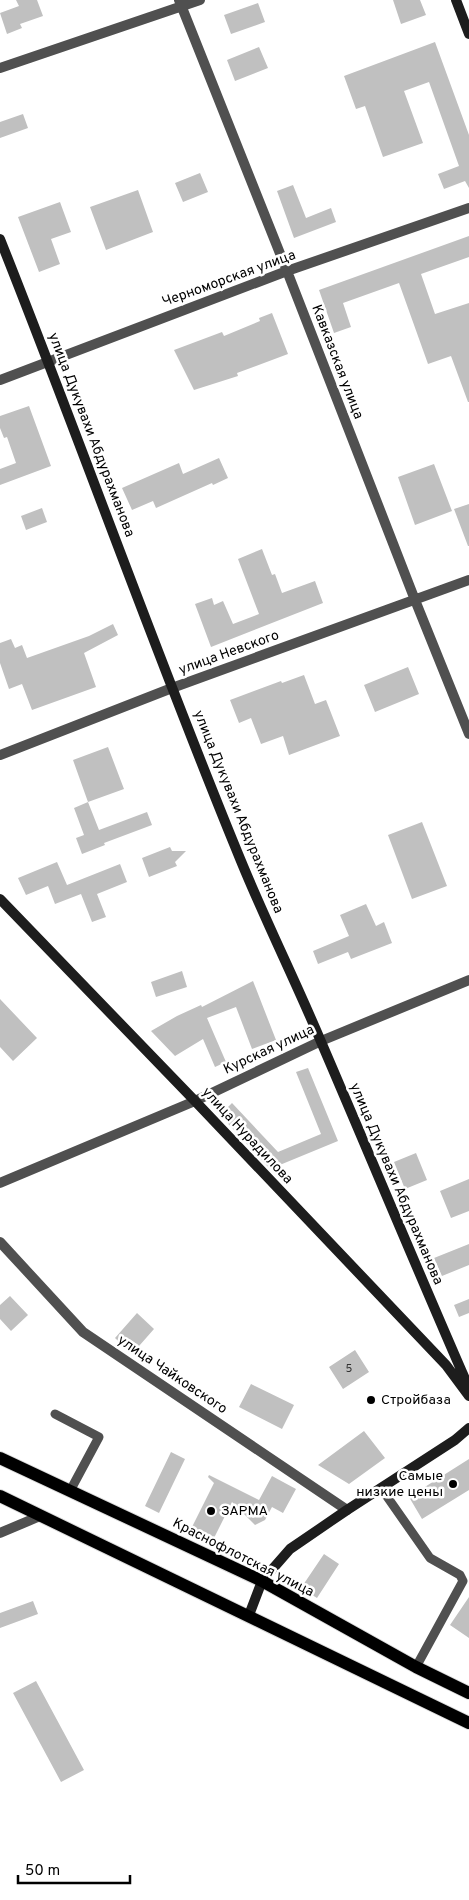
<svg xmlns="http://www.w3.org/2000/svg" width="469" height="1900" font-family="Overpass,sans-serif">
<rect width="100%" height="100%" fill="#fff"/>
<!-- building -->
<path fill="#c0c0c0" d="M16 0H37L43 16 20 24 22 28 7 34 0 13 19 6Z
M393 0H420L426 15 401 24Z
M258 3 265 22 231 34 224 15Z
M435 42 469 135V188L465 181 444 189 438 174 459 166 429 82 404 91 423 143 383 157 365 106 356 109 344 76Z
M259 47 268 68 235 81 227 60Z
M23 114 28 128 0 138V122Z
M200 173 208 192 183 202 175 183Z
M293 185 306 218 331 208 336 222 294 238 277 191Z
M138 190 153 232 106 250 90 207Z
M60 202 71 232 51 239 60 264 39 272 18 217Z
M469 236V257L421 274 435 314 469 303V402H468L451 356 428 364 399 283 343 303 351 327 334 333 319 290Z
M272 313 288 354 237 373 238 376 194 390 174 350 222 332 224 336 260 321 259 318Z
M29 406 51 466 0 485V469L16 463 7 437 4 438 0 428V416Z
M219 458 228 478 213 485 212 483 156 508 153 501 132 510 122 488 179 463 183 474Z
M434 464 452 511 415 525 398 477Z
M469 504V546H468L454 509Z
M42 508 47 522 26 530 21 516Z
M262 549 272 575 275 574 282 593 315 581 323 603 211 647 195 604 212 598 214 605 223 601 233 624 259 614 238 559Z
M113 624 118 635 84 653 96 687 32 710 22 684 9 689 0 663V643L11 639 15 648 22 645 27 658 89 636Z
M408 667 419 694 375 712 364 685Z
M304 675 315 704 326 700 340 736 289 755 283 736 261 744 251 718 239 723 230 700 281 681 282 683Z
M108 747 124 789 88 802 73 760Z
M88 802 99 830 147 812 152 825 104 843 105 845 82 854 76 838 84 835 74 808Z
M422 822 447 886 412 899 388 835Z
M170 847 172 851H186L175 862 177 866 149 877 142 858Z
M57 862 67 885 120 864 127 882 97 894 106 917 92 922 81 894 55 904 48 886 26 895 18 878Z
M366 904 376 926 384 922 392 943 351 959 348 952 318 964 313 951 349 936 340 915Z
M182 971 187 987 156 997 151 982Z
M253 981 276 1040 252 1049 236 1007 207 1018 226 1062 215 1067 203 1039 175 1056 151 1031 177 1016 201 1005 202 1007Z
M0 999 37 1038 13 1061 0 1047Z
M308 1068 338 1141 270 1169 220 1115 232 1103 278 1152 321 1134 296 1072Z
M416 1153 427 1180 405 1189 394 1162Z
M469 1179V1211L451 1218 440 1191Z
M469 1244V1265L442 1276 434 1258Z
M10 1296 28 1315 11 1331 0 1319V1305Z
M469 1299V1313L459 1317 454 1305Z
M137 1313 154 1329 132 1354 115 1338Z
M355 1350 369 1372 343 1389 329 1367Z
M251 1384 294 1405 282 1429 239 1407Z
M364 1431 385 1458 349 1484 318 1465Z
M171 1452 185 1459 159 1513 145 1506Z
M469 1459V1490L422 1519 409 1497Z
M209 1475 259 1500 272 1476 296 1489 283 1513 272 1507 265 1520 255 1525 232 1502 211 1544 189 1533 214 1483 208 1477Z
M324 1554 339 1564 317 1598 301 1588Z
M469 1597V1638L450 1625Z
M33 1601 38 1614 0 1628V1613Z
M36 1681 84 1770 61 1782 13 1693Z"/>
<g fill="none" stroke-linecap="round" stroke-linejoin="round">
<!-- primary casing -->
<g stroke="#dbdbdb" stroke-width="14">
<path id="primary" d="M0 1458 262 1581 416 1667 469 1693
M0 1496 469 1723"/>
</g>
<!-- lane -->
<path stroke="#505050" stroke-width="9" d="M55 1414 99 1437 70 1491
M381 1488 430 1558 460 1575 463 1581 416 1667"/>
<!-- street -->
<path stroke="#505050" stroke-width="10" d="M179 0 287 271 415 600 469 734
M0 68 200 0
M0 380 287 271 469 208
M0 755 172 688 469 580
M0 1183 195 1101 321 1041 469 980
M0 1242 83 1332 347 1510
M0 1533 40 1516"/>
<!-- secondary -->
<path stroke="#1d1d1d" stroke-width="10" d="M456 0 469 34
M0 239C82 445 156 655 241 861 266 922 296 982 322 1044 371 1158 419 1274 469 1388
M0 899 195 1101 446 1365 469 1396
M249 1615 262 1581 290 1549 347 1510 455 1440 469 1428"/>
<!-- primary -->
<use href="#primary" stroke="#000" stroke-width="12"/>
</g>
<!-- markers -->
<g fill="#000" stroke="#fff" stroke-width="2">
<circle cx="371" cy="1400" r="5"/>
<circle cx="453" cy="1484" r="5"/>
<circle cx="211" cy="1511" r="5"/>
</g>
<g text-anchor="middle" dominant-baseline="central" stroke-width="5" stroke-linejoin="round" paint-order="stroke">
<!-- number labels -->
<g font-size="11" fill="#303030">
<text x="349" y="1369">5</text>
</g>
<!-- street labels -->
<g font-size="14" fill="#000" stroke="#fff">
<text transform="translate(229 279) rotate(-20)">Черноморская улица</text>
<text transform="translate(337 362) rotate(69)">Кавказская улица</text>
<text transform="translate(91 435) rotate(69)">улица Дукувахи Абдурахманова</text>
<text transform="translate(229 653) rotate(-20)">улица Невского</text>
<text transform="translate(238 812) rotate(68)">улица Дукувахи Абдурахманова</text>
<text transform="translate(269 1050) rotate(-25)">Курская улица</text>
<text transform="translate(247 1136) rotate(47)">улица Нурадилова</text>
<text transform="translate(396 1184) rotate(67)">улица Дукувахи Абдурахманова</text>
<text transform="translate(172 1375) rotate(34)">улица Чайковского</text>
<text transform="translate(243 1558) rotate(27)">Краснофлотская улица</text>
</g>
<!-- poi labels -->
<g font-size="14" fill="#000" stroke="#fff" text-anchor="start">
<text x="381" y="1400">Стройбаза</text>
<text x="443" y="1476" text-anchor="end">Самые<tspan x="443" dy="16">низкие цены</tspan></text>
<text x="221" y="1511">ЗАРМА</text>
</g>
</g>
<!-- scale -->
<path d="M18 1875v8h112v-8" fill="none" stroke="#000000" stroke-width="2.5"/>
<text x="25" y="1875" font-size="15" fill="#000000" stroke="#ffffff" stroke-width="4" paint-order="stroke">50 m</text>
</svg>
